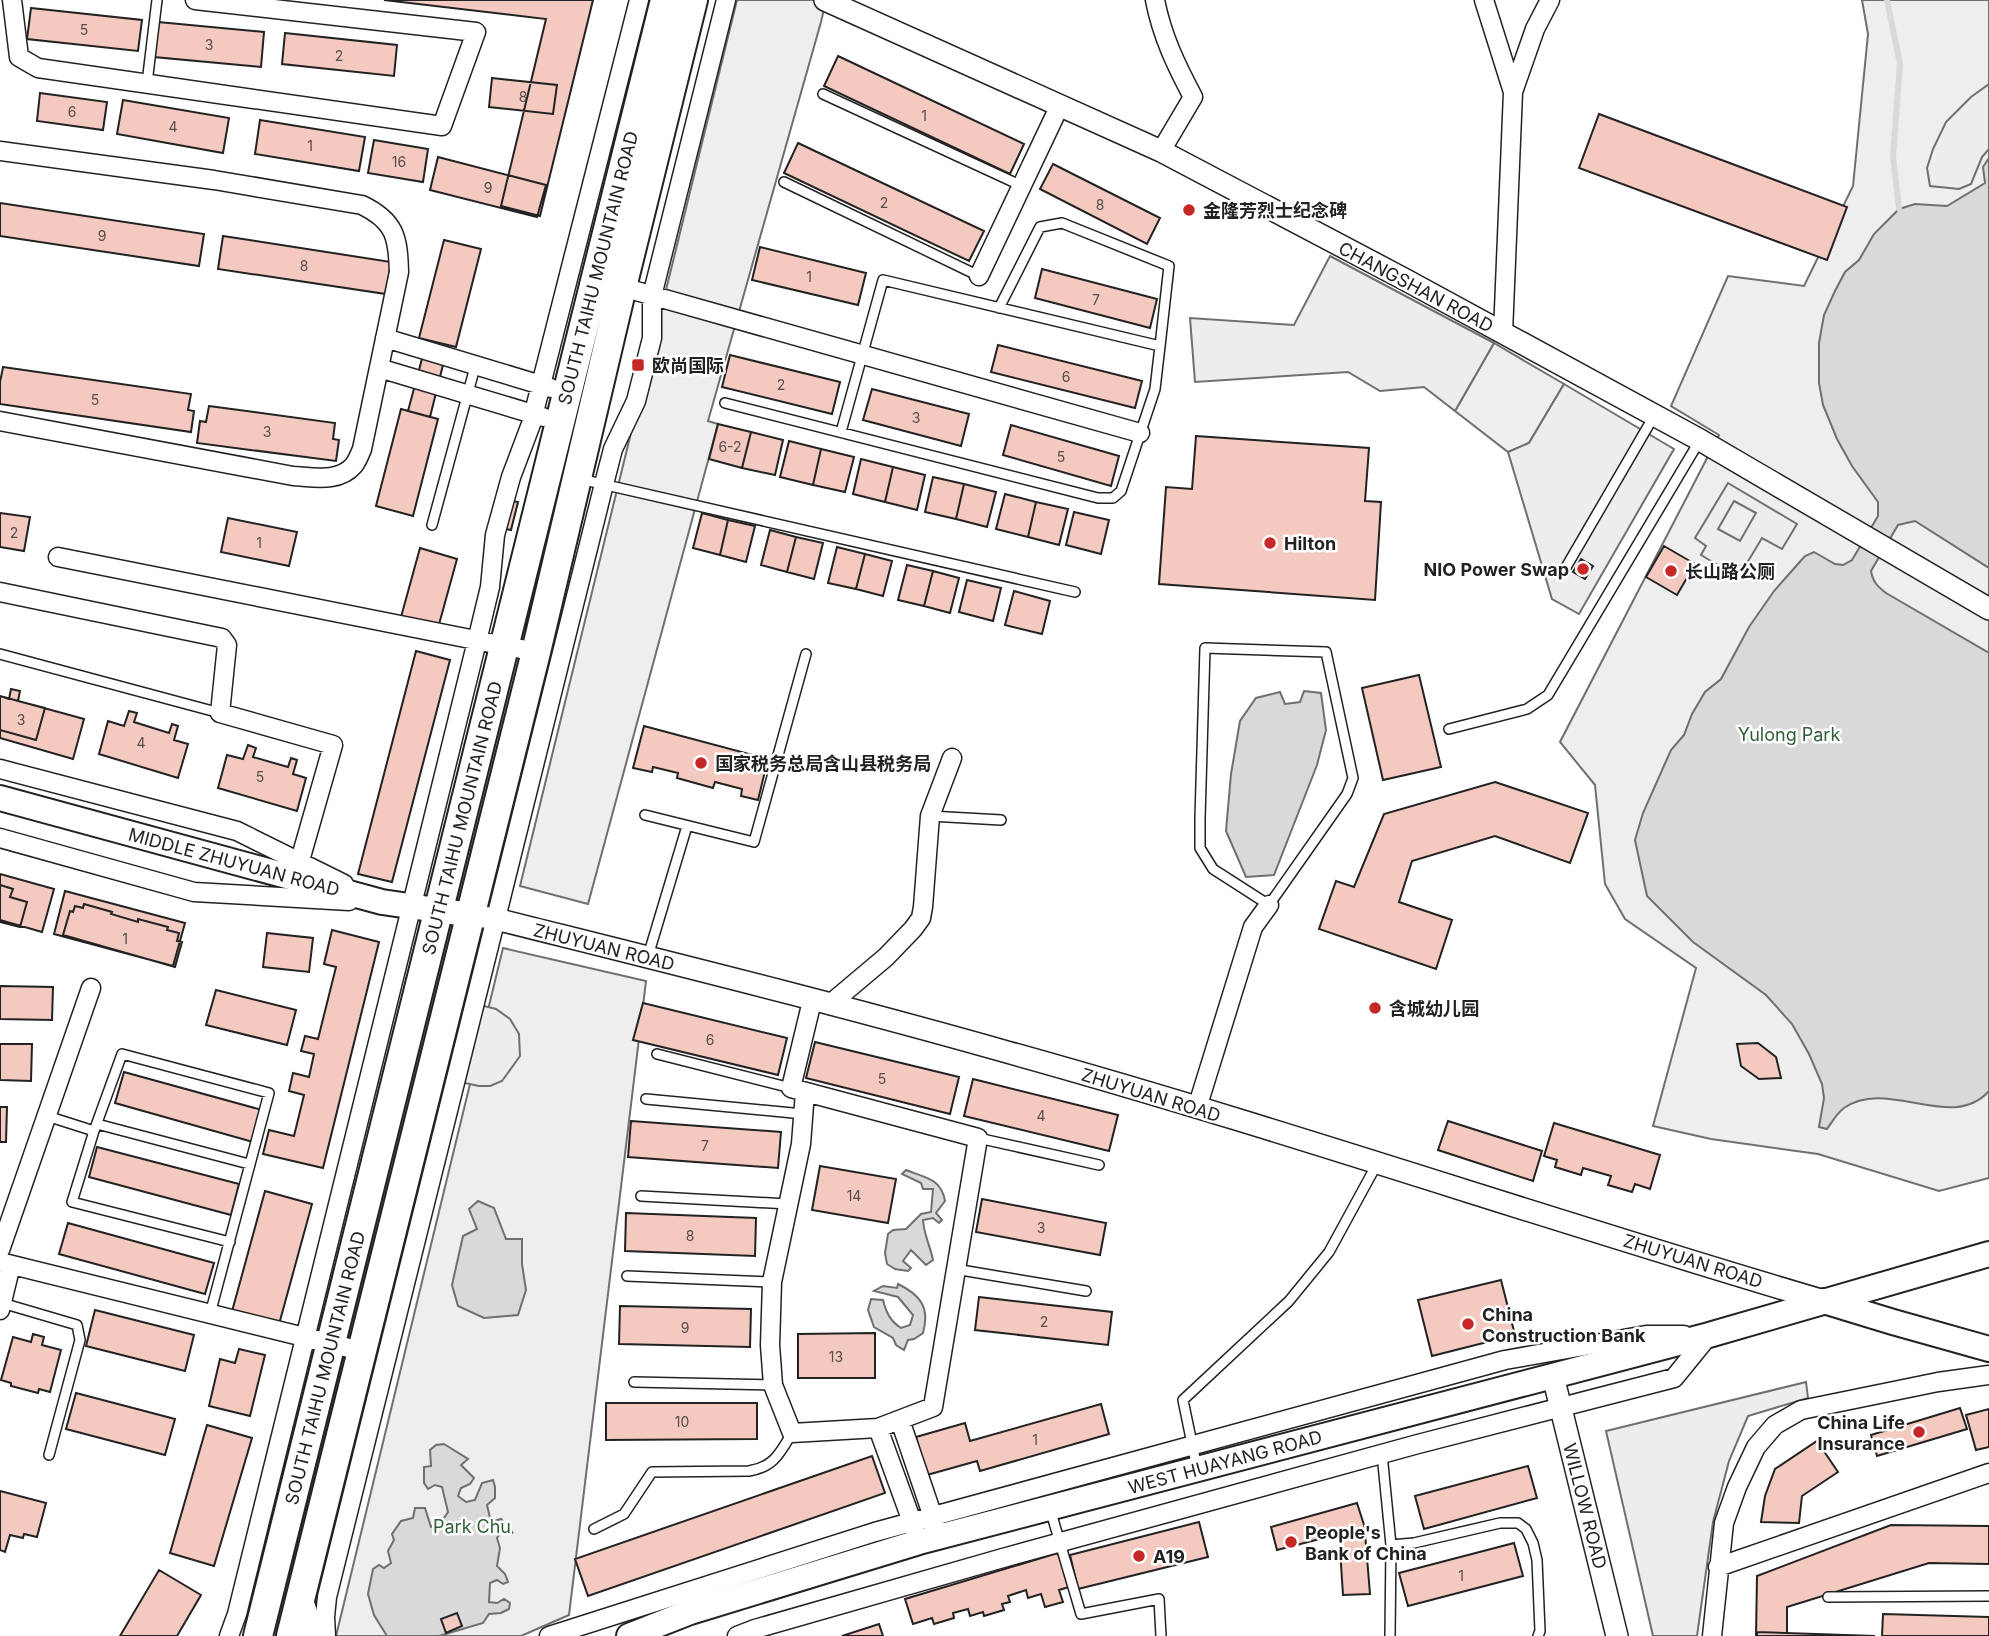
<svg xmlns="http://www.w3.org/2000/svg" width="1989" height="1636" font-family="Inter,'Noto Sans SC',sans-serif">
<rect width="100%" height="100%" fill="#fff"/>
<!-- green -->
<path fill="#eee" stroke="#6f6f6f" stroke-width="2" d="M737 0H826L821 22 708 421 718 424 588 904 520 886Z
M1862 0H1989V1178L1939 1191 1818 1154 1711 1139 1653 1126 1696 968 1625 919 1605 884 1595 785 1560 742 1719 435 1671 406 1728 276 1804 286 1853 186 1868 34Z
M1494 343 1564 384 1529 443 1508 452 1455 411Z
M503 948 646 981 569 1615 521 1636H336Z"/>
<!-- parking -->
<path fill="#ededed" stroke="#6f6f6f" stroke-width="2" fill-rule="evenodd" d="M1989 84V149L1982 157 1971 184 1959 189 1930 186 1927 168 1933 149 1946 122 1971 97Z
M1330 256 1494 343 1455 411 1424 387 1380 391 1348 372 1195 382 1190 318 1294 325Z
M1564 384 1674 449 1579 614 1552 599 1508 452 1529 443Z
M1728 483 1797 524 1782 549 1762 538 1744 568 1732 561 1726 570 1701 555 1706 546 1695 538ZM1734 501 1756 513 1740 541 1718 529Z
M480 1005 496 1009 510 1019 519 1034 520 1056 502 1081 490 1086H479L460 1082Z
M1806 1382 1808 1398 1748 1416 1729 1461 1713 1522 1697 1636H1653L1606 1431Z"/>
<!-- water -->
<path fill="#d9d9d9" stroke="#6f6f6f" stroke-width="2" d="M1989 158V568L1915 521 1898 525 1871 571C1873 582 1877 586 1886 593L1989 653V1091C1952 1133 1887 1077 1844 1108 1837 1113 1832 1122 1827 1129L1819 1127 1824 1098 1822 1084 1809 1054 1792 1024 1766 995 1693 942 1647 896 1635 840 1643 813 1671 750 1684 735 1692 714 1705 692 1721 679 1749 627 1774 591 1797 565 1805 556 1814 552 1835 564 1843 565 1852 560 1878 516V502L1852 466 1837 439 1823 405 1819 383V343L1824 315 1835 291 1845 272 1859 260 1874 234 1899 209 1915 204 1947 206 1985 183 1983 167Z
M1304 691 1321 693 1326 730 1317 765 1274 875 1246 877 1226 831 1231 774 1240 721 1256 698 1280 692 1285 704 1300 702Z
M906 1170C925 1178 941 1178 945 1201L936 1213 942 1220 939 1223 933 1218 923 1220C924 1235 930 1245 933 1260L926 1265 911 1250 903 1261 911 1268 908 1271 895 1269 887 1264 885 1253 888 1234 893 1230 906 1229 921 1214 931 1212 933 1189H923L921 1183 902 1174Z
M478 1201 494 1208 506 1239H522V1264L526 1290 518 1315 484 1318 458 1306 452 1285 463 1236 477 1229 469 1209Z
M898 1284C921 1295 930 1308 923 1333L914 1339 908 1340 904 1350 896 1345 893 1338 874 1327 868 1310 871 1299 883 1300C886 1312 890 1321 901 1328L910 1325 913 1315 898 1297 874 1291 883 1286 897 1288Z
M444 1444 468 1459 461 1465 474 1478 470 1484 461 1488 458 1496 466 1502 475 1500 482 1483 493 1480 495 1487V1498L487 1505 491 1522 501 1519 513 1533 503 1529 497 1538 500 1548 497 1566 505 1574 508 1582 503 1584 497 1580 490 1583 489 1602 497 1603 504 1599 510 1603 509 1609 501 1613 489 1614 483 1623 439 1636H387L374 1615 368 1594 373 1569 379 1565 384 1568 391 1563 388 1551 394 1540 392 1534 401 1521 413 1518 415 1508H425L431 1527 440 1524 448 1512 442 1487 435 1485 428 1489 424 1483V1467L431 1466 430 1450 436 1445Z"/>
<g fill="none" stroke-linecap="round" stroke-linejoin="round">
<!-- stream -->
<path stroke="#d9d9d9" stroke-width="6" d="M1887 0 1900 64 1893 156 1899 209"/>
</g>
<!-- building -->
<path fill="#f3c9c0" stroke="#222" stroke-width="2" d="M384 0H593L540 216 501 206 546 19Z
M31 8 142 20 138 51 27 39Z
M158 22 264 32 261 67 154 57Z
M285 33 397 45 394 76 282 64Z
M838 56 1024 144 1010 174 824 86Z
M492 78 557 85 553 114 489 107Z
M40 93 107 102 103 130 37 121Z
M123 100 229 118 223 153 117 134Z
M1599 114 1847 207 1827 260 1579 168Z
M260 120 365 137 359 171 255 154Z
M374 140 428 149 423 182 368 173Z
M798 143 984 231 969 261 784 173Z
M438 157 546 185 537 217 430 190Z
M1053 164 1160 218 1147 244 1040 189Z
M0 203 204 234 199 266 0 236Z
M223 236 391 262 386 294 218 269Z
M444 240 481 249 456 347 419 338Z
M760 247 866 273 858 305 752 280Z
M1042 269 1157 299 1150 328 1035 298Z
M427 340 448 345 430 417 408 411Z
M998 345 1142 381 1135 408 991 372Z
M730 355 840 382 832 414 722 387Z
M3 367 191 394 188 410 194 411 191 432 0 404V382Z
M872 389 969 414 961 446 863 420Z
M209 406 335 423 333 439 339 440 336 461 197 443 200 421 206 422Z
M401 409 438 419 413 516 376 506Z
M718 424 751 432 742 468 709 459Z
M1011 425 1119 456 1111 486 1003 455Z
M751 432 783 440 775 475 742 468Z
M1196 436 1369 448 1365 501 1381 502 1375 600 1159 584 1166 487 1192 489Z
M789 441 821 449 813 485 780 477Z
M821 449 854 457 845 492 813 485Z
M861 459 893 467 885 502 853 494Z
M893 467 925 475 917 510 885 502Z
M933 477 964 484 956 519 925 512Z
M964 484 996 492 987 527 956 519Z
M1005 494 1036 502 1028 537 996 529Z
M512 501 518 502 511 530 505 529Z
M1036 502 1068 509 1059 545 1028 537Z
M1074 512 1109 520 1101 554 1066 545Z
M0 513 30 517 24 551 0 547Z
M702 513 728 520 720 555 693 548Z
M228 518 297 532 289 566 221 552Z
M728 520 755 526 746 562 720 555Z
M770 530 796 537 787 572 761 565Z
M796 537 823 543 814 579 787 572Z
M1664 546 1695 564 1677 595 1646 577Z
M837 547 865 554 856 589 828 583Z
M420 548 457 559 438 628 401 617Z
M865 554 892 561 883 596 856 589Z
M1581 559 1593 566 1585 579 1573 572Z
M907 565 933 571 924 606 898 600Z
M933 571 959 578 950 613 924 606Z
M967 580 1001 588 993 621 959 612Z
M1014 591 1050 601 1042 634 1005 625Z
M416 651 450 660 392 882 358 874Z
M1419 675 1441 767 1383 780 1362 688Z
M11 689 20 691 18 701 45 708 36 740 0 730V696L9 699Z
M0 696 84 719 73 759 0 738Z
M129 711 137 713 134 722 169 733 172 724 178 726 174 740 188 744 178 778 99 754 108 721 124 726Z
M644 726 768 759 758 800 741 796 742 789 715 782 713 788 677 778 678 773 653 767 652 772 633 768Z
M248 745 256 748 253 757 288 767 291 758 297 760 293 774 306 778 297 811 218 788 227 755 243 759Z
M1495 782 1588 813 1570 863 1495 836 1412 861 1399 902 1452 920 1436 969 1319 929 1336 881 1354 887 1384 814Z
M0 874 54 889 42 932 0 920Z
M0 885 13 889 10 897 27 902 20 927 0 922Z
M65 891 185 923 173 966 54 934Z
M84 904 112 912 111 914 138 922V919L168 927 167 930 179 933 177 941 182 942 175 967 63 935 70 911 73 912 75 906 83 908Z
M332 930 379 942 323 1168 263 1154 269 1130 294 1136 304 1095 289 1091 293 1073 309 1077 314 1054 301 1051 305 1036 318 1039 336 967 324 964Z
M267 933 313 938 309 972 263 967Z
M0 986 53 987 52 1020 0 1019Z
M216 990 296 1010 287 1045 206 1025Z
M643 1003 787 1038 778 1075 633 1040Z
M815 1042 959 1077 950 1114 806 1078Z
M1758 1043 1776 1057 1781 1078 1759 1079 1741 1066 1737 1044Z
M0 1044H32L31 1081 0 1080Z
M124 1072 262 1110 253 1142 115 1103Z
M973 1079 1118 1115 1109 1151 964 1116Z
M0 1107H7L6 1142H0Z
M631 1121 781 1132 778 1168 628 1157Z
M1448 1121 1542 1151 1533 1181 1438 1150Z
M1554 1123 1660 1155 1650 1189 1635 1184 1632 1192 1608 1185 1611 1176 1583 1168 1581 1175 1555 1167 1557 1160 1544 1156Z
M97 1147 239 1184 231 1215 89 1177Z
M820 1166 896 1179 888 1223 812 1210Z
M265 1191 312 1204 278 1328 231 1315Z
M982 1199 1106 1223 1100 1255 976 1232Z
M626 1213 756 1218 755 1256 625 1251Z
M68 1223 214 1263 205 1294 59 1254Z
M1501 1280 1515 1335 1432 1356 1418 1300Z
M979 1297 1112 1312 1108 1345 975 1330Z
M620 1306 751 1309 750 1347 619 1344Z
M95 1310 194 1335 185 1371 86 1346Z
M875 1333V1378H798V1334Z
M33 1334 44 1337 42 1345 61 1350 50 1392 39 1389 38 1393 11 1386V1383L1 1380 13 1337 31 1342Z
M239 1349 265 1355 250 1416 209 1406 220 1359 235 1363Z
M76 1393 175 1419 165 1455 66 1429Z
M606 1403H757V1439L606 1440Z
M1101 1404 1109 1434 980 1471 977 1461 927 1475 916 1437 965 1423 970 1441Z
M1960 1408 1967 1429 1877 1456 1871 1435Z
M1989 1409V1447L1976 1450 1966 1415Z
M207 1425 252 1438 214 1566 170 1553Z
M1817 1441 1838 1472 1802 1496 1799 1523 1761 1522 1765 1496 1775 1469Z
M872 1456 885 1493 588 1596 575 1559Z
M1528 1466 1537 1498 1424 1529 1415 1496Z
M0 1491 46 1503 37 1537 24 1534 23 1538 10 1535 5 1552 0 1550Z
M1357 1503 1365 1528 1345 1533H1365L1370 1594 1343 1595 1339 1534 1277 1550 1271 1527Z
M1199 1522 1208 1557 1078 1589 1070 1555Z
M1891 1525 1989 1526V1564L1929 1563 1787 1607V1636H1756L1757 1576Z
M1514 1543 1523 1576 1408 1606 1399 1573Z
M1058 1553 1069 1587 1059 1590 1063 1602 1045 1607 1041 1594 1028 1598 1026 1590 1008 1596 1010 1602 1002 1604 1004 1610 984 1616 983 1612 970 1616 968 1609 953 1613 954 1618 934 1624 932 1618 913 1624 905 1599Z
M159 1570 201 1595 177 1636H120Z
M457 1613 462 1626 446 1633 441 1619Z
M1883 1614 1989 1617V1636H1882Z
M879 1624 883 1636H842Z
M1757 1632 1875 1636H1757Z"/>
<g fill="none" stroke-linecap="round" stroke-linejoin="round">
<!-- service casing -->
<g stroke="#222" stroke-width="12">
<path id="service" d="M147 83 157 0
M823 94 1022 186
M784 182 979 276
M999 308 1040 227 1062 223 1169 266 1160 346
M725 403 1098 498H1113L1121 491 1155 389 1160 346 883 280 841 432
M580 479 1075 592
M432 525 475 367
M1565 569 1654 416
M1205 648 1326 652 1353 778 1347 794 1269 905 1213 869 1200 848V818Z
M0 654 220 713
M1449 729 1527 709 1548 695 1700 440
M645 815 754 842 806 654
M930 816 1001 820
M648 956 687 826
M657 1054 791 1088
M646 1099 803 1114
M47 1116 94 1131
M97 1124 249 1164
M978 1138 1099 1165
M641 1196 788 1204
M955 1269 1086 1291
M627 1276 772 1282
M2 1303 77 1325 80 1340 49 1455
M210 1314 269 1093 122 1054 94 1131 72 1202 230 1242
M634 1382 773 1385
M1382 1454 1391 1545 1390 1636
M1197 1468 1183 1400 1289 1301 1329 1252 1377 1164
M1050 1509 1081 1614 1159 1599 1161 1636
M594 1529 624 1514 652 1472 749 1471C774 1467 780 1453 792 1433
M1391 1545 1414 1543 1500 1523H1518L1526 1529 1533 1543 1537 1560 1540 1631 1538 1636
M1828 1597 1989 1596"/>
</g>
<!-- minor casing -->
<g stroke="#222" stroke-width="21">
<path id="minor" d="M12 0 19 57 38 68 442 126 476 32 195 0
M1155 0C1162 36 1176 65 1193 97L1161 151
M1484 0 1513 92
M0 151 214 180 362 205C395 221 398 237 399 272L362 449C360 454 357 461 354 465 339 483 313 477 293 476L0 421
M979 276 1060 105
M622 287 1140 433
M1503 333 1513 92 1535 29 1550 0
M385 338 551 388
M379 368 543 417
M58 557 536 652
M0 592 222 638 227 645 220 713 333 745 295 878
M0 769 237 831 344 884
M0 838 194 892 349 901
M829 1005 886 957 913 929 921 918 923 907 930 816 952 758
M805 1092 801 1144 772 1282 770 1345 773 1385 792 1433 878 1428 933 1407 978 1138 791 1088 812 1001
M1197 1108 1253 927 1269 905
M0 1250 91 988
M0 1262 361 1351
M0 1310 11 1265
M900 1420 936 1526
M878 1428 915 1530
M1718 1567 1989 1473
M229 1636 237 1614 477 641 490 587 495 535 511 477 531 424 639 0
M326 1636 325 1617 327 1597 604 484 613 449 636 401 652 338V296L726 0
M549 1636 875 1532 1505 1360 1646 1335H1684
M737 1636 755 1629 1003 1558 1418 1444 1674 1378 1709 1335
M1712 1636 1724 1523 1737 1487 1756 1447 1775 1425 1801 1410 1938 1382 1989 1375"/>
</g>
<!-- tertiary casing -->
<g stroke="#222" stroke-width="24">
<path id="tertiary" d="M825 0 1161 151 1404 279 1700 440 1989 609
M471 915 496 919C667 962 838 1004 1007 1052 1281 1128 1551 1221 1824 1301
M1553 1376 1617 1636"/>
</g>
<!-- secondary casing -->
<g stroke="#222" stroke-width="28">
<path id="secondary" d="M0 798 382 902 471 915
M1824 1301 1893 1322 1989 1349
M300 1598 313 1636
M629 1636 690 1612 919 1542 1709 1335 1989 1254"/>
</g>
<!-- primary casing -->
<g stroke="#222" stroke-width="32">
<path id="primary" d="M258 1636 665 0
M291 1636 536 652 622 287 693 0"/>
</g>
<!-- service -->
<use href="#service" stroke="#fff" stroke-width="9"/>
<!-- minor -->
<use href="#minor" stroke="#fff" stroke-width="18"/>
<!-- tertiary -->
<use href="#tertiary" stroke="#fff" stroke-width="21"/>
<!-- secondary -->
<use href="#secondary" stroke="#fff" stroke-width="24"/>
<!-- primary -->
<use href="#primary" stroke="#fff" stroke-width="28"/>
</g>
<!-- markers -->
<g fill="#c62828" stroke="#fff" stroke-width="2.5">
<circle cx="1189" cy="210" r="7"/>
<rect x="631" y="358" width="14" height="14" rx="3.5"/>
<circle cx="1270" cy="543" r="7"/>
<circle cx="1583" cy="569" r="7"/>
<circle cx="1671" cy="571" r="7"/>
<circle cx="701" cy="763" r="7"/>
<circle cx="1375" cy="1008" r="7"/>
<circle cx="1468" cy="1324" r="7"/>
<circle cx="1919" cy="1432" r="7"/>
<circle cx="1291" cy="1542" r="7"/>
<circle cx="1139" cy="1556" r="7"/>
</g>
<g text-anchor="middle" dominant-baseline="central" stroke-width="5" stroke-linejoin="round" paint-order="stroke">
<!-- number labels -->
<g font-size="14" fill="#564c4a">
<text x="84" y="29">5</text>
<text x="209" y="44">3</text>
<text x="339" y="55">2</text>
<text x="523" y="96">8</text>
<text x="72" y="111">6</text>
<text x="924" y="115">1</text>
<text x="173" y="126">4</text>
<text x="310" y="145">1</text>
<text x="399" y="161">16</text>
<text x="488" y="187">9</text>
<text x="884" y="202">2</text>
<text x="1100" y="204">8</text>
<text x="102" y="235">9</text>
<text x="304" y="265">8</text>
<text x="809" y="276">1</text>
<text x="1096" y="299">7</text>
<text x="1066" y="376">6</text>
<text x="781" y="384">2</text>
<text x="95" y="399">5</text>
<text x="916" y="417">3</text>
<text x="267" y="431">3</text>
<text x="730" y="446">6-2</text>
<text x="1061" y="456">5</text>
<text x="14" y="532">2</text>
<text x="259" y="542">1</text>
<text x="21" y="719">3</text>
<text x="141" y="742">4</text>
<text x="260" y="776">5</text>
<text x="125" y="938">1</text>
<text x="710" y="1039">6</text>
<text x="882" y="1078">5</text>
<text x="1041" y="1115">4</text>
<text x="705" y="1145">7</text>
<text x="854" y="1195">14</text>
<text x="1041" y="1227">3</text>
<text x="690" y="1235">8</text>
<text x="1044" y="1321">2</text>
<text x="685" y="1327">9</text>
<text x="836" y="1356">13</text>
<text x="682" y="1421">10</text>
<text x="1035" y="1439">1</text>
<text x="1461" y="1575">1</text>
</g>
<!-- poi labels -->
<g font-size="18" font-weight="bold" fill="#222" stroke="#fff" text-anchor="start">
<text x="1203" y="210">金隆芳烈士纪念碑</text>
<text x="652" y="365">欧尚国际</text>
<text x="1284" y="543">Hilton</text>
<text x="1569" y="569" text-anchor="end">NIO Power Swap</text>
<text x="1685" y="571">长山路公厕</text>
<text x="715" y="763">国家税务总局含山县税务局</text>
<text x="1389" y="1008">含城幼儿园</text>
<text x="1482" y="1314">China<tspan x="1482" dy="21">Construction Bank</tspan></text>
<text x="1905" y="1422" text-anchor="end">China Life<tspan x="1905" dy="21">Insurance</tspan></text>
<text x="1305" y="1532">People's<tspan x="1305" dy="21">Bank of China</tspan></text>
<text x="1153" y="1556">A19</text>
</g>
<!-- street labels -->
<g font-size="18" fill="#222" stroke="#fff">
<text transform="translate(598 268) rotate(-76)">SOUTH TAIHU MOUNTAIN ROAD</text>
<text transform="translate(1416 287) rotate(28)">CHANGSHAN ROAD</text>
<text transform="translate(462 818) rotate(-76)">SOUTH TAIHU MOUNTAIN ROAD</text>
<text transform="translate(234 862) rotate(15)">MIDDLE ZHUYUAN ROAD</text>
<text transform="translate(604 947) rotate(14)">ZHUYUAN ROAD</text>
<text transform="translate(1151 1095) rotate(17)">ZHUYUAN ROAD</text>
<text transform="translate(1693 1261) rotate(17)">ZHUYUAN ROAD</text>
<text transform="translate(325 1368) rotate(-76)">SOUTH TAIHU MOUNTAIN ROAD</text>
<text transform="translate(1225 1462) rotate(-15)">WEST HUAYANG ROAD</text>
<text transform="translate(1585 1506) rotate(76)">WILLOW ROAD</text>
</g>
<!-- park labels -->
<g font-size="18" fill="#2f5e38" stroke="#fff">
<text x="1789" y="734">Yulong Park</text>
<text x="472" y="1526">Park Chu</text>
</g>
</g>
</svg>
